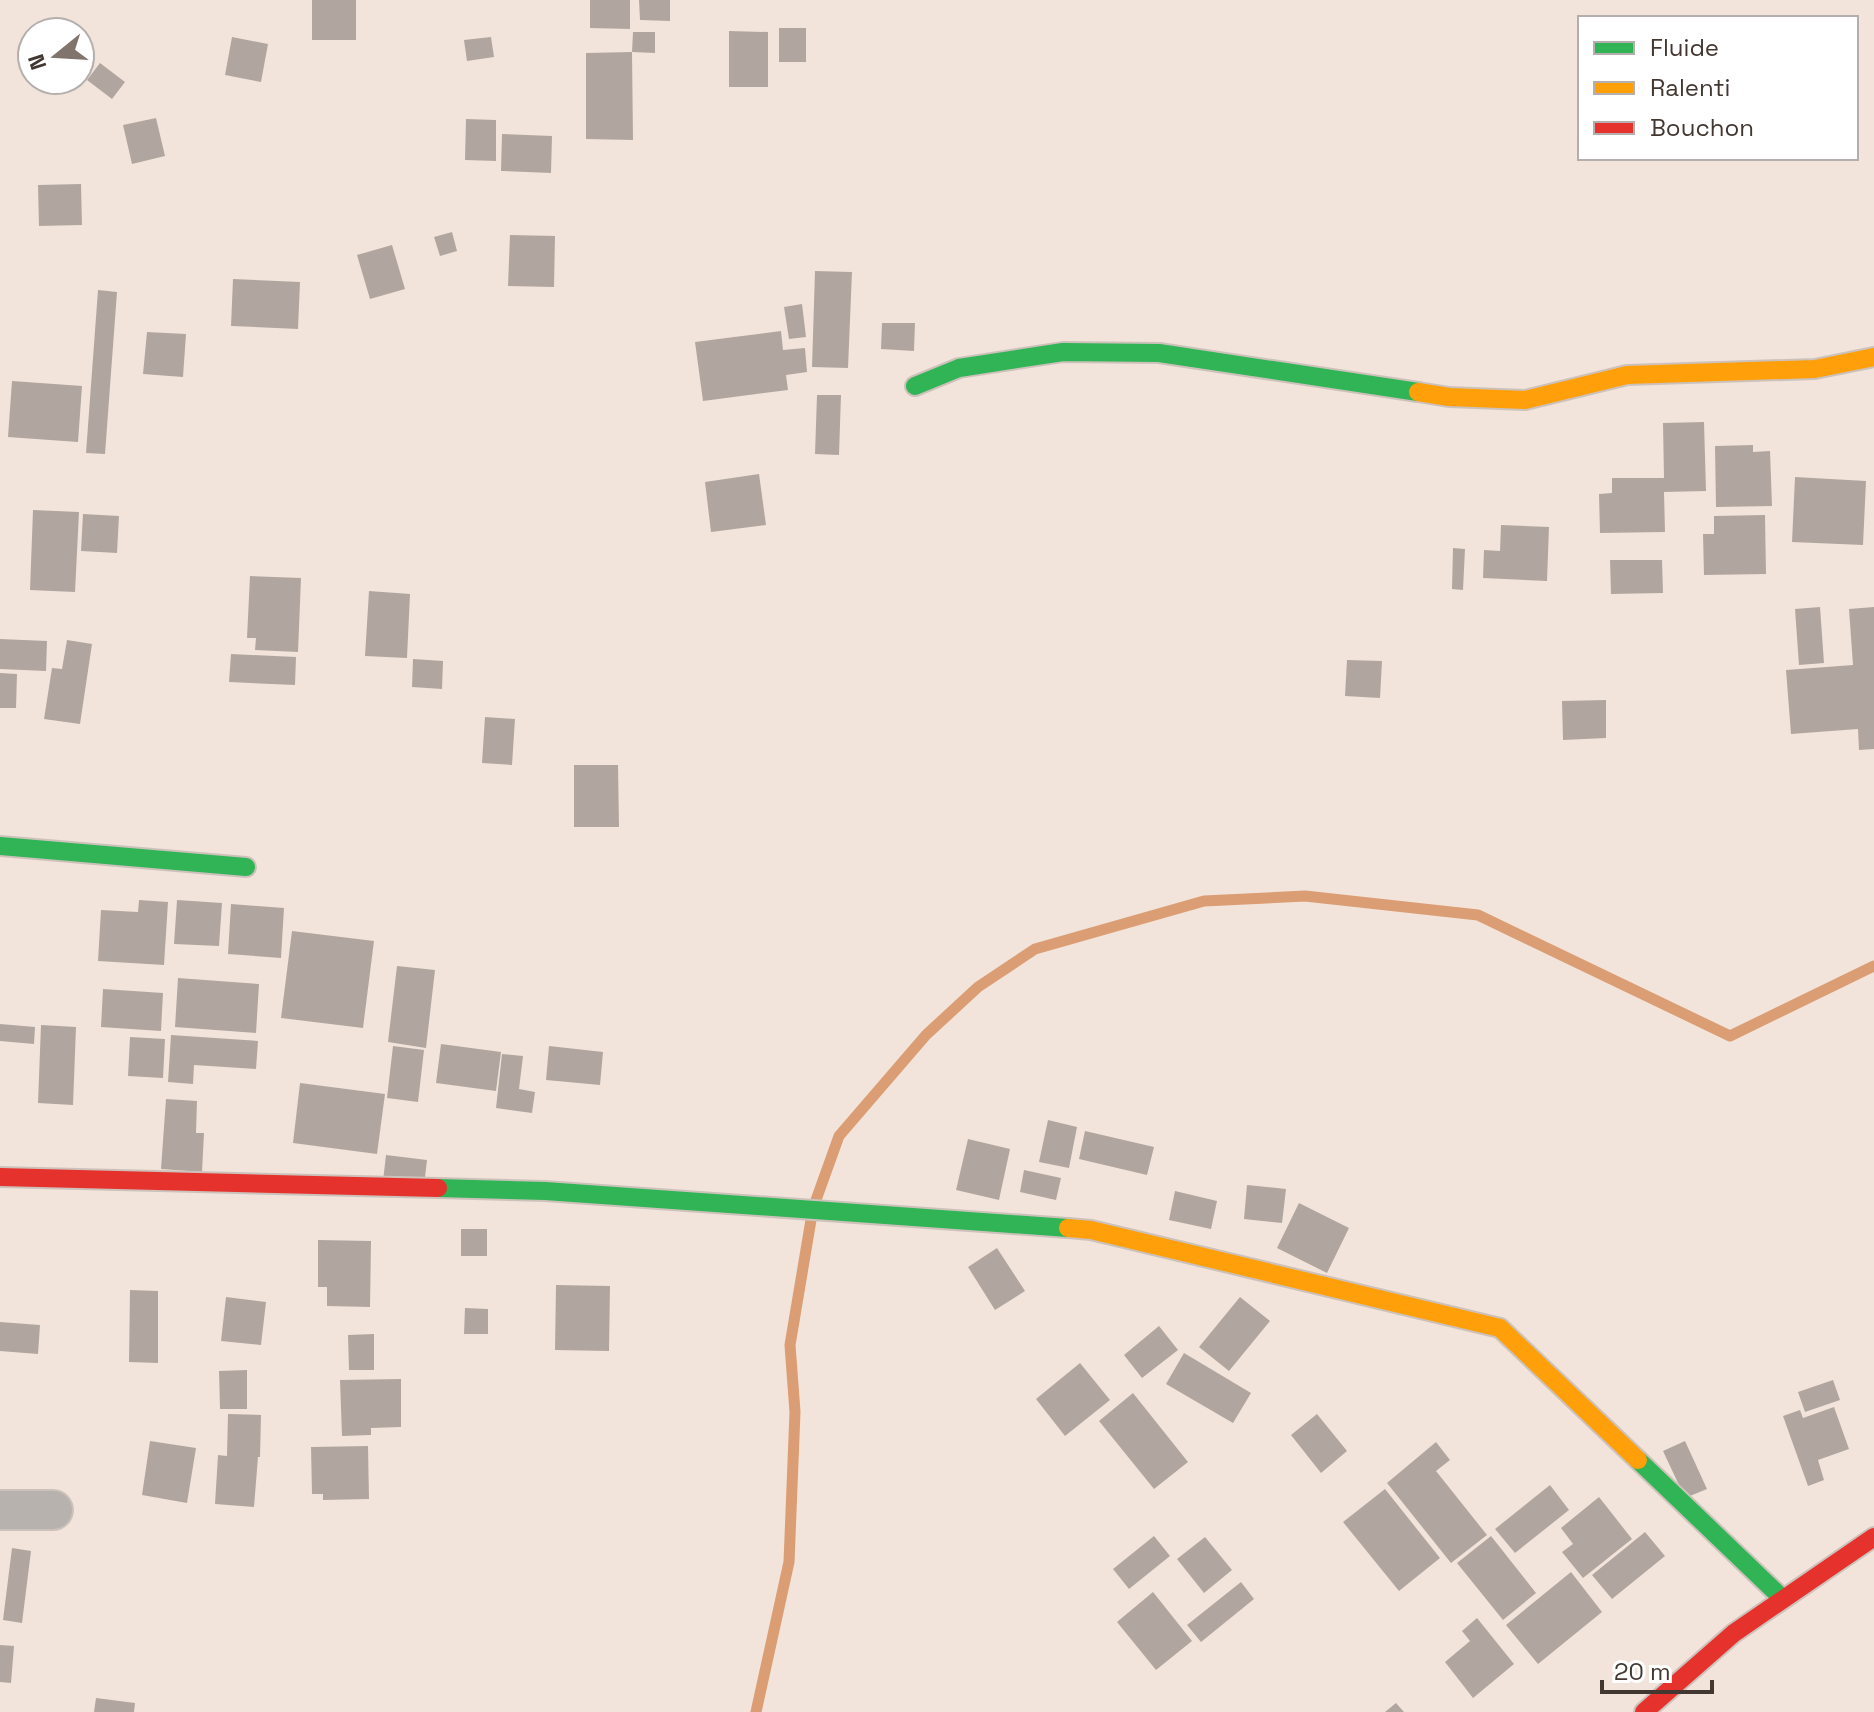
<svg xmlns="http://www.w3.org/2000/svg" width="1874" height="1712" font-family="'Space Grotesk',sans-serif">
<rect width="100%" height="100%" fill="#f2e4da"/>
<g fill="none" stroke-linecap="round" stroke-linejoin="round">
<!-- stream -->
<path stroke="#db9d74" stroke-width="11" d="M816 1200 839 1136 926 1035 978 987 1035 949 1204 901 1305 896 1478 915 1730 1036 1874 966
M756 1712 789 1562 795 1412 790 1345 811 1220"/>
</g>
<!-- building -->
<path fill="#b1a69f" d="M312 0H356V40H312Z
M590 0H630V29L590 28Z
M639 0H670V21L640 20Z
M779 28H806V62H779Z
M729 31 768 32V87H729Z
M633 32H655V53L632 52 633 140 586 139V53L632 52Z
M232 37 268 44 261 82 225 75Z
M491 37 494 57 467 61 464 40Z
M100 63 125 82 112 99 87 80Z
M156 118 165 156 132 164 123 125Z
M466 119 496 120V161L465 160Z
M502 134 552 136 551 173 501 171Z
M81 184 82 225 39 226 38 185Z
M452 232 457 251 440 256 434 237Z
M510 235 555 236 554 287 508 286Z
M392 245 405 289 370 299 357 255Z
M815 271 852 272 848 368 812 367Z
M233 279 300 282 298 329 231 326Z
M98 290 117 292 105 454 86 453Z
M802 304 806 337 789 339 784 307Z
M882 323H915L914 351 881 349Z
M781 331 783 350 805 348 807 372 786 375 788 390 703 401 695 342Z
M147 332 186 334 183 377 143 374Z
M12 381 82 386 78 442 8 437Z
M817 395H841L839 455 815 454Z
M1704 422 1706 491 1664 492 1665 532 1600 533 1599 494 1612 493V478H1664L1663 423Z
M1753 445V452L1770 451 1772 506 1716 507 1715 446Z
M759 474 766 525 711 532 705 482Z
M1795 477 1866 481 1863 545 1792 542Z
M33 510 79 512 75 592 30 590Z
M83 514 119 516 117 553 81 551Z
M1765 515 1766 574 1704 575 1703 534H1714V516Z
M1501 525 1549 527 1547 581 1483 578 1484 550 1500 551Z
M1453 548 1465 549 1463 590 1452 589Z
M1610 560H1662L1663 593 1611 594Z
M250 576 301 578 298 652 255 650 256 638H247Z
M369 591 410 594 407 658 365 656Z
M1820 607 1824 663 1799 665 1795 609Z
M1874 607V749L1859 750 1858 729 1791 734 1786 670 1853 665 1849 609Z
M0 639 47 641 46 671 0 669Z
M67 640 92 644 80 724 44 719 52 668 62 669Z
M231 654 296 657 295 685 229 682Z
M413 659 443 661 442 689 412 687Z
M1347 660 1382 661 1380 698 1345 696Z
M0 673 17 674 16 708H0Z
M1606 700V738L1563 740 1562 701Z
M485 717 515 719 512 765 482 763Z
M574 765H618L619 827H574Z
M139 900 168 902 164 965 98 961 101 910 138 912Z
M177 900 222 903 219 946 174 944Z
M231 904 284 908 281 958 228 954Z
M292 931 374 941 363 1028 281 1018Z
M397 966 435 970 426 1048 388 1042Z
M178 978 259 984 256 1033 175 1027Z
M103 989 163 993 161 1031 101 1027Z
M0 1024 35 1027 34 1044 0 1041Z
M41 1025 76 1027 73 1105 38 1103Z
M171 1035 258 1041 256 1069 194 1065 193 1084 168 1082Z
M130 1037 165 1039 163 1078 128 1076Z
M441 1044 501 1052 496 1091 436 1083Z
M393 1046 424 1050 418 1102 387 1098Z
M549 1046 603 1052 600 1085 546 1080Z
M502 1054 523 1056 519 1089 535 1092 532 1113 496 1108Z
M300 1083 385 1094 377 1154 293 1143Z
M166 1099 197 1101 196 1133H204L202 1172 161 1169Z
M1048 1120 1077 1127 1069 1168 1039 1162Z
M1085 1131 1154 1147 1147 1175 1079 1159Z
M968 1139 1010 1149 999 1200 956 1190Z
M386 1155 427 1160 424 1186 383 1181Z
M1024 1170 1061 1178 1056 1200 1020 1192Z
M1247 1185 1286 1189 1282 1223 1244 1219Z
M1175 1191 1217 1201 1211 1229 1169 1220Z
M1299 1203 1349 1228 1327 1273 1277 1248Z
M461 1229H487V1256H461Z
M318 1240 371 1241 370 1307 327 1306V1287H318Z
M997 1248 1025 1291 995 1310 968 1267Z
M556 1285 610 1286 609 1351 555 1350Z
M130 1290 158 1291V1363L129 1362Z
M226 1297 266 1302 261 1345 221 1341Z
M1240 1297 1270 1321 1229 1371 1199 1347Z
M465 1308 488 1309V1334H464Z
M0 1322 40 1325 38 1354 0 1351Z
M1159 1326 1178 1350 1142 1378 1124 1355Z
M374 1334V1370H349L348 1335Z
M1184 1353 1251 1393 1233 1423 1166 1384Z
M1080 1363 1110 1400 1065 1436 1036 1399Z
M247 1370V1409H220L219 1371Z
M401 1379V1427L371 1428V1435L342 1436 340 1380Z
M1833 1380 1840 1400 1805 1412 1798 1392Z
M1133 1393 1188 1462 1154 1489 1099 1421Z
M1834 1407 1849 1449 1818 1460 1824 1480 1808 1486 1783 1416 1800 1410 1803 1418Z
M228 1414 261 1415 260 1457H258L254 1507 215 1504 218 1455 227 1456Z
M1317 1414 1347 1451 1321 1473 1291 1435Z
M150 1441 196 1448 187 1503 142 1495Z
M1685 1441 1707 1489 1685 1498 1663 1451Z
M1436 1442 1450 1460 1436 1471 1487 1535 1451 1563 1387 1483Z
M368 1446 369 1499 323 1500V1494H312L311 1447Z
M1550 1485 1569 1510 1515 1553 1495 1529Z
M1385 1489 1440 1558 1399 1591 1343 1522Z
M1599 1497 1632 1539 1583 1578 1562 1552 1573 1544 1561 1528Z
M1645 1532 1665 1556 1612 1599 1592 1575Z
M1154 1536 1170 1556 1129 1589 1113 1569Z
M1491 1536 1536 1593 1503 1620 1457 1563Z
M1205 1537 1232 1570 1204 1593 1177 1559Z
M12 1548 31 1551 22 1623 3 1620Z
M1571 1572 1602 1612 1538 1664 1506 1625Z
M1241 1582 1254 1599 1201 1642 1187 1625Z
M1153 1592 1192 1641 1156 1670 1117 1622Z
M1477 1618 1514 1664 1473 1698 1445 1662 1470 1641 1462 1631Z
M0 1645 14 1646 11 1683 0 1682Z
M96 1698 135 1703 134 1712H94Z
M1396 1703 1404 1712H1385Z"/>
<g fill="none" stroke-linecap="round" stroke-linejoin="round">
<!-- street casing -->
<g stroke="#cdc2bb" stroke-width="42">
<path id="street" d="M0 1510H53"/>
</g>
<!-- fast casing -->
<g stroke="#cdc2bb" stroke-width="22">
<path id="fast" d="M915 386 959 368 1063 352 1159 353 1418 392
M0 846 246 867
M438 1188 545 1191 1068 1228
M1638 1460 1783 1599"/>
</g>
<!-- slow casing -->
<g stroke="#cdc2bb" stroke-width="22">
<path id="slow" d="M1418 392 1449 397 1525 400 1627 375 1815 369 1874 357
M1068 1228 1091 1230 1500 1328 1638 1460"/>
</g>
<!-- jam casing -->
<g stroke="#cdc2bb" stroke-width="22">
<path id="jam" d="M0 1177 438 1188
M1644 1712 1734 1633 1874 1537"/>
</g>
<!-- street -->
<use href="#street" stroke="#b7b2ae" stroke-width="38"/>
<!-- fast -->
<use href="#fast" stroke="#30b455" stroke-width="18"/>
<!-- slow -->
<use href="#slow" stroke="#ff9f0a" stroke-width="18"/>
<!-- jam -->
<use href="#jam" stroke="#e5322d" stroke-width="18"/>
</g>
<!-- legend -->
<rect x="1578" y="16" width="280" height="144" fill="#ffffff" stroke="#b4afad" stroke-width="2"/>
<rect x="1594" y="42" width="40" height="12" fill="#30b455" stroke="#b4afad" stroke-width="2"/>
<text x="1650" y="56" font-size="24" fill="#433731">Fluide</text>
<rect x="1594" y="82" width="40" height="12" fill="#ff9f0a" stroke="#b4afad" stroke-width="2"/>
<text x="1650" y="96" font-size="24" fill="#433731">Ralenti</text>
<rect x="1594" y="122" width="40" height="12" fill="#e5322d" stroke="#b4afad" stroke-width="2"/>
<text x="1650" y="136" font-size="24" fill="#433731">Bouchon</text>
<!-- north arrow -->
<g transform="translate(56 56) rotate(252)"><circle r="38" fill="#ffffff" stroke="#b4afad" stroke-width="2"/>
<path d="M0-6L14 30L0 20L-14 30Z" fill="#80746c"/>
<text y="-12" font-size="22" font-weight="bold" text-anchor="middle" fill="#433731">N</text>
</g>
<!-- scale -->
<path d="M1602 1680v12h110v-12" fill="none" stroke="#433731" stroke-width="4"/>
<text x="1614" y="1680" font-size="24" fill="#433731" stroke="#ffffff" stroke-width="6" paint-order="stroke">20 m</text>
</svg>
